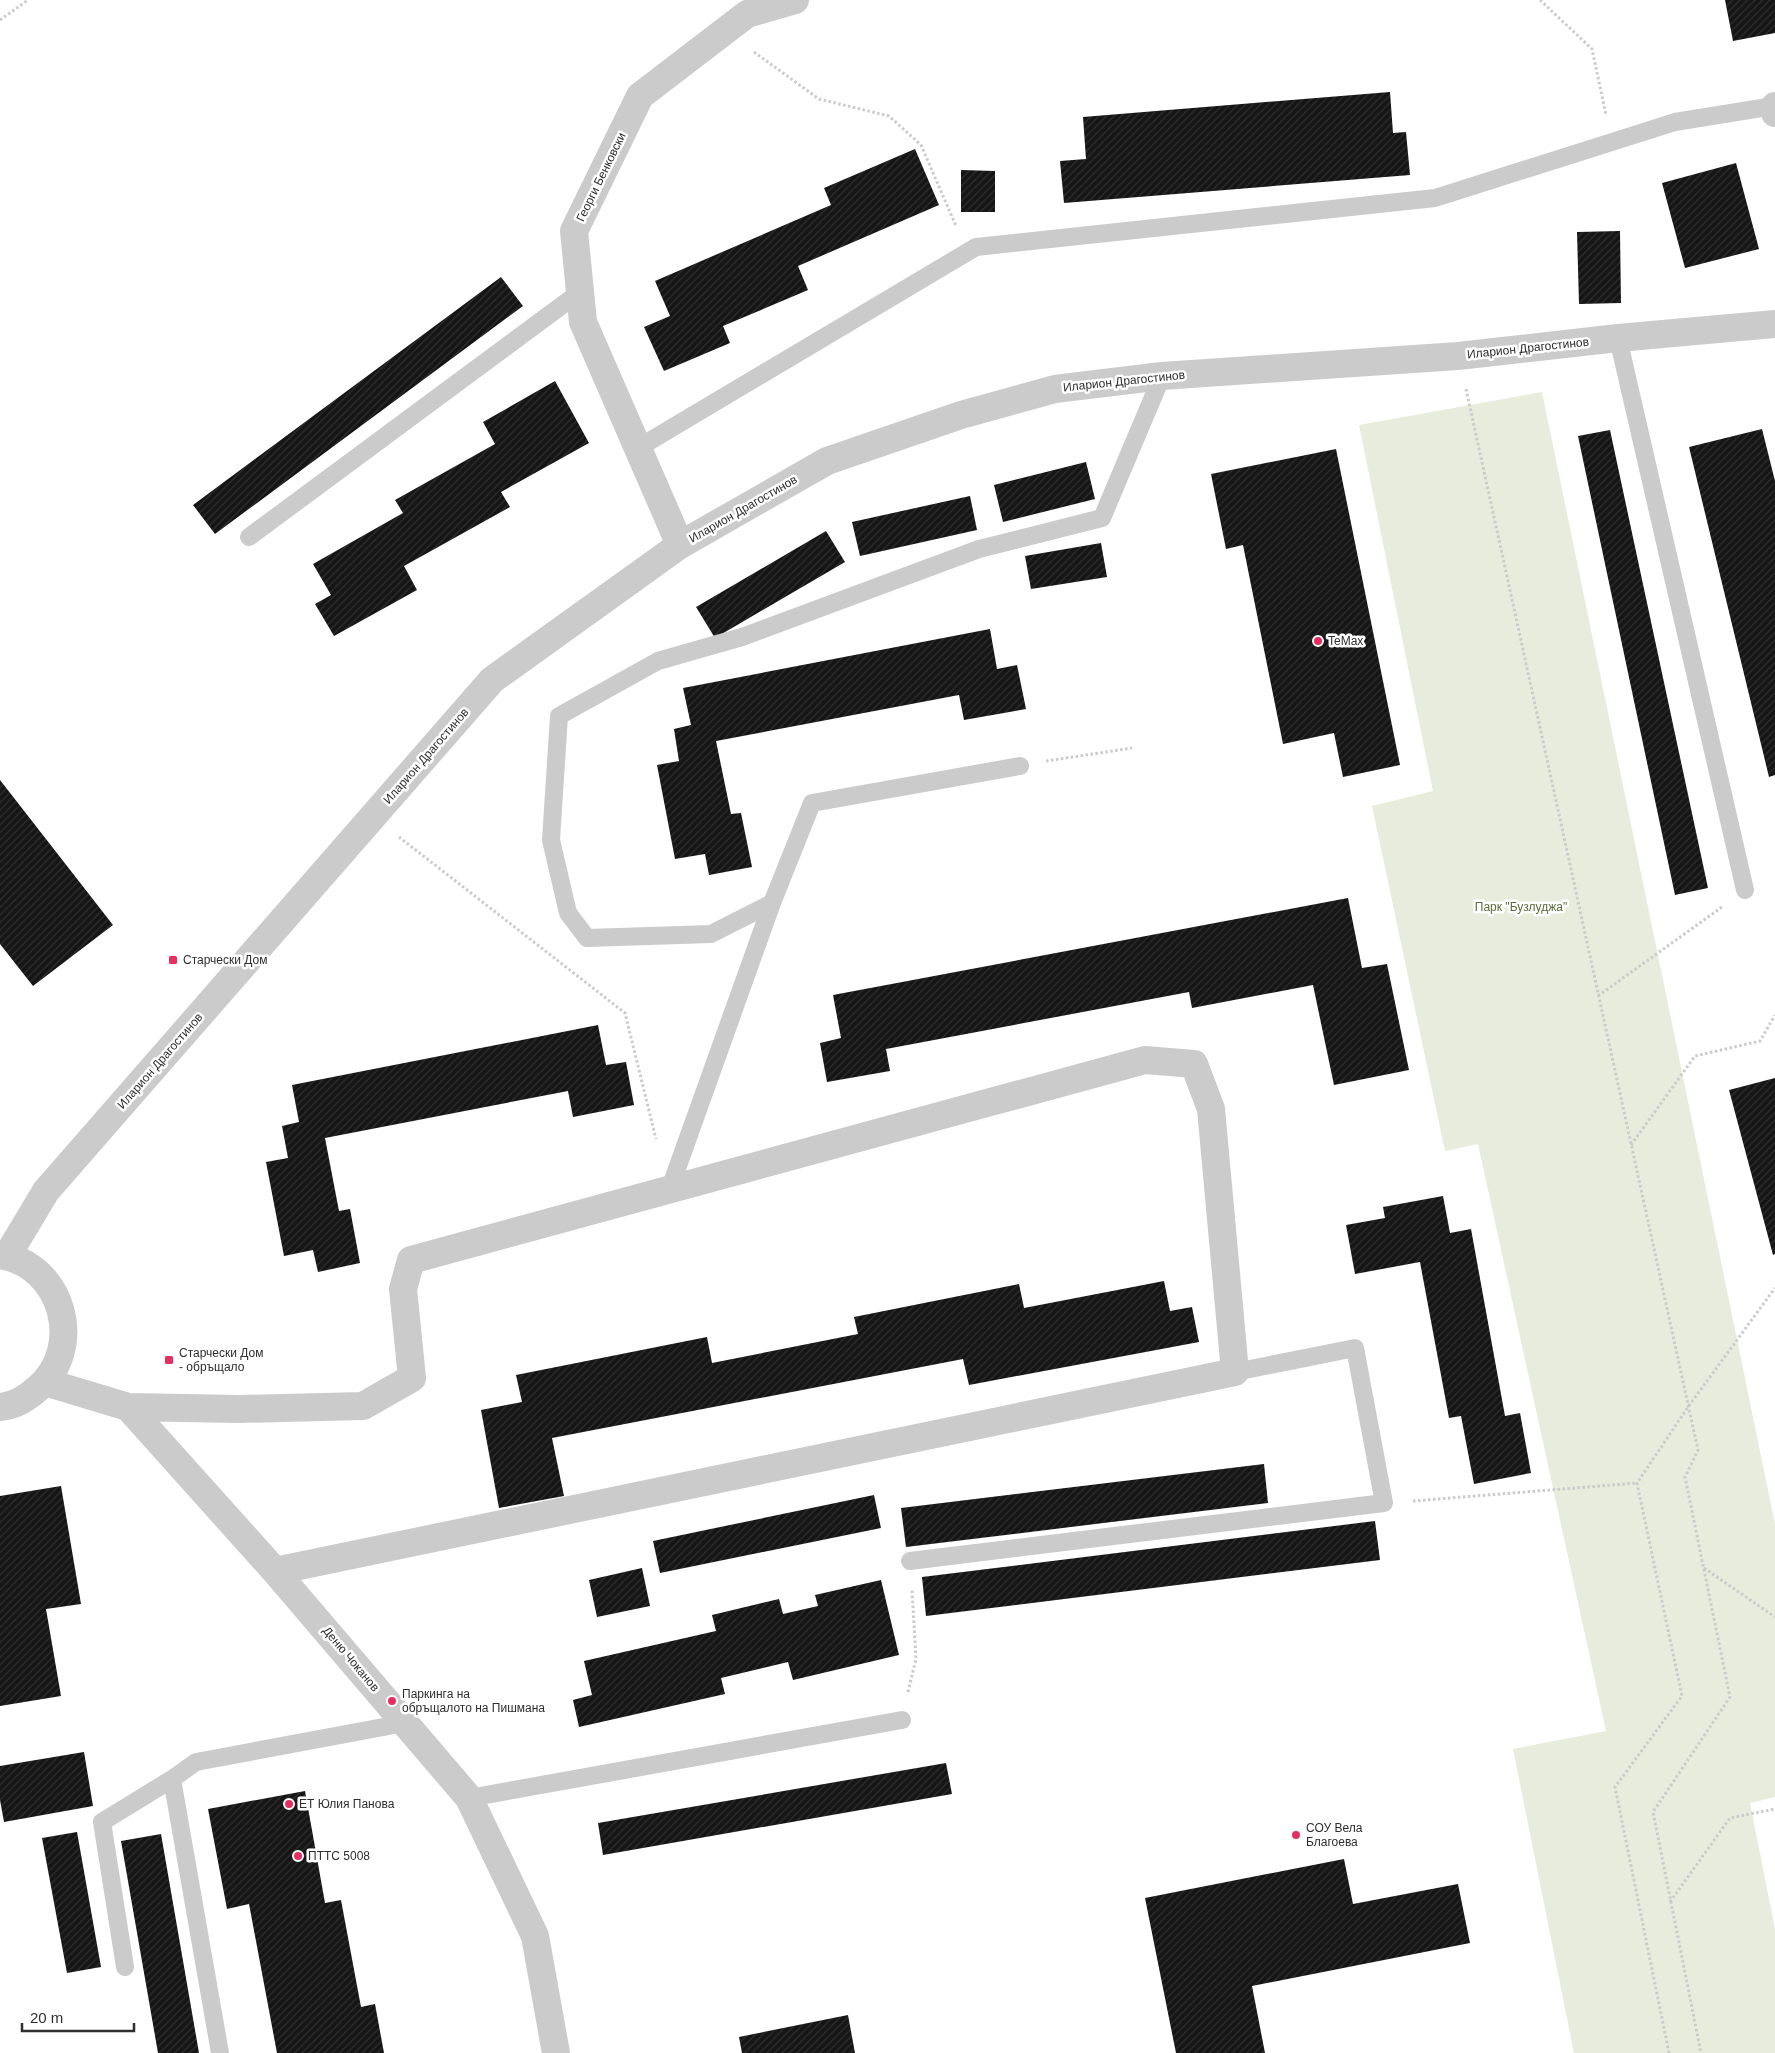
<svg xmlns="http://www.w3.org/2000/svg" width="1775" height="2053" font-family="Arial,sans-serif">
<defs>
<pattern id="building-hatch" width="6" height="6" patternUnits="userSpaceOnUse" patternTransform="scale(1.25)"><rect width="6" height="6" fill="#151515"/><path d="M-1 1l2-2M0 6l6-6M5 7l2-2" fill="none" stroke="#2f2f2f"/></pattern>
</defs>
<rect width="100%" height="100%" fill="#fff"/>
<!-- park -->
<path fill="#e8ecdc" d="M1542 392 1775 1524V1797L1750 1803 1775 1929V2053H1574L1513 1749 1606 1731 1478 1144 1445 1151 1372 806 1433 791 1359 425Z"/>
<!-- building -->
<path fill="url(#building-hatch)" d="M1725 0H1775V33L1733 41Z
M1390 92 1393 133 1406 132 1410 175 1064 203 1060 161 1086 159 1083 117Z
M915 149 939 205 798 266 808 290 723 326 730 343 664 371 644 327 670 316 655 281 831 205 824 188Z
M1736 163 1759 249 1685 268 1662 183Z
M961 170 995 171V212H961Z
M1620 231 1621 303 1579 304 1577 232Z
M501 277 523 306 215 534 193 505Z
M555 381 589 443 501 492 510 507 404 566 417 590 334 636 315 604 331 595 313 564 403 513 395 500 495 444 483 422Z
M1762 429 1775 481V775L1769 777 1689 447Z
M1610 430 1708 888 1675 895 1578 436Z
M1336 449 1400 765 1343 777 1334 733 1283 744 1243 545 1226 549 1211 474Z
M1086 462 1095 499 1003 522 994 485Z
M970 496 977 530 860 556 852 522Z
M826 531 845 562 715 638 696 607Z
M1101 543 1107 577 1031 589 1025 556Z
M990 629 997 669 1017 665 1026 709 964 720 959 695 716 741 731 814 741 813 752 867 709 875 705 854 675 859 657 765 679 761 674 729 691 725 683 688Z
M0 780 113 925 33 986 0 944Z
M1348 898 1362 968 1387 964 1409 1070 1334 1085 1313 985 1192 1008 1189 992 886 1049 890 1071 827 1082 820 1043 841 1038 833 995Z
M598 1025 606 1065 626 1062 634 1105 573 1117 568 1091 325 1138 339 1211 350 1209 360 1263 318 1272 313 1250 284 1256 266 1162 288 1158 282 1126 299 1122 292 1085Z
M1775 1078V1254L1773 1255 1729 1090Z
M1443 1196 1450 1233 1471 1229 1505 1416 1520 1413 1531 1473 1474 1484 1461 1416 1449 1418 1420 1262 1355 1274 1346 1225 1385 1218 1383 1207Z
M1164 1281 1170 1311 1192 1307 1199 1342 969 1385 963 1359 552 1438 564 1496 499 1508 481 1410 522 1402 516 1375 707 1337 712 1363 858 1334 854 1317 1019 1284 1024 1308Z
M1264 1464 1268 1503 906 1547 901 1508Z
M61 1486 81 1604 46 1609 61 1696 0 1706V1496Z
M874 1495 881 1528 660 1573 653 1541Z
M1375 1521 1380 1560 926 1616 922 1577Z
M642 1568 650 1606 597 1617 589 1580Z
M881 1580 899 1655 793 1680 788 1662 721 1678 725 1694 579 1727 573 1700 592 1695 584 1661 716 1631 712 1615 779 1599 783 1614 818 1606 815 1595Z
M84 1752 93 1806 4 1822 0 1800V1766Z
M946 1763 952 1794 603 1855 598 1823Z
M305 1791 325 1903 341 1900 361 2007 375 2004 384 2053H277L249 1904 227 1909 208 1809Z
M77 1832 101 1967 67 1973 42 1838Z
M161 1834 199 2053H158L121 1841Z
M1344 1859 1353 1904 1458 1884 1470 1943 1252 1986 1265 2053H1176L1145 1898Z
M848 2015 855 2053H742L739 2037Z"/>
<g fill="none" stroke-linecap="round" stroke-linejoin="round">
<!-- path -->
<path stroke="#cbcbcb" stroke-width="3" stroke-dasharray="2.5 2.5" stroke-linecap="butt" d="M1540 0 1592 49 1606 115
M0 20 28 0
M754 52 819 99 889 116 921 145 956 226
M1466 389 1698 1450 1685 1477 1730 1697 1653 1812 1701 2053
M1046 761 1132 748
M399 837 625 1013 656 1139
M1598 996 1722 907
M1631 1145 1695 1056 1760 1041 1775 1015
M1413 1501 1637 1483
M1704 1568 1775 1617
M908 1692 916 1659 912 1590
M1670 1902 1730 1818 1775 1809
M1669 2053 1615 1787 1682 1696 1637 1483 1688 1407 1775 1288"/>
<!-- lane -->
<path stroke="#cbcbcb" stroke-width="18" d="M1618 338 1745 890
M638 448 976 247 1435 198 1675 122 1774 106
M249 537 580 292
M772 903 711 934 587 938 568 913 551 840 559 716 658 661 742 637 979 549 1102 518 1162 376
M669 1191 772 903 812 803 1020 766
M910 1561 1384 1503 1355 1348 1235 1372
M469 1798 902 1720
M125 1967 102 1822 172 1779
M220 2053 172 1779 196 1762 405 1723"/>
<!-- street -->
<path stroke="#cbcbcb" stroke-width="28" d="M1775 106V113
M680 545 583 322 574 231 640 96 747 14 795 0
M0 1255C63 1265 86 1348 37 1389 27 1398 14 1406 0 1407
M7 1256 46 1191 492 680 680 545 827 461 961 415 1055 389 1162 376 1458 356 1618 338 1775 324
M45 1382 128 1407 275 1571 469 1798 535 1936 556 2053
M128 1407 239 1409 363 1406 412 1378 403 1289 411 1260 1145 1060 1194 1064 1211 1109 1235 1372 275 1571"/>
</g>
<!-- markers -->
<g fill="#e72e61" stroke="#fff" stroke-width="2">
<circle cx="1318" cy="641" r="5"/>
<rect x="168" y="955" width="10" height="10" rx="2.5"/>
<rect x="164" y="1355" width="10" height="10" rx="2.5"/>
<circle cx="392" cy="1701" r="5"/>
<circle cx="289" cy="1804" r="5"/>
<circle cx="1296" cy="1835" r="5"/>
<circle cx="298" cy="1856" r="5"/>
</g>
<g text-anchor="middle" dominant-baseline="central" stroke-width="5" stroke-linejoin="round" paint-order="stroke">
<!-- street labels -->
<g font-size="12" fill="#2e2e2e" stroke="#fff">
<text transform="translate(601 177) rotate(-64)">Георги Бенковски</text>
<text transform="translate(1528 348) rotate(-6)">Иларион Драгостинов</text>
<text transform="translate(1124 381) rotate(-6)">Иларион Драгостинов</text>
<text transform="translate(743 509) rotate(-30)">Иларион Драгостинов</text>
<text transform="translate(426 756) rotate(-49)">Иларион Драгостинов</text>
<text transform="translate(160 1061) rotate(-49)">Иларион Драгостинов</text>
<text transform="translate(351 1659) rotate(50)">Деню Чоканов</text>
</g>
<!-- poi labels -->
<g font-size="12" fill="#2e2e2e" stroke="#fff" text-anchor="start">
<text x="1328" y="641">TeMax</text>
<text x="183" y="960">Старчески Дом</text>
<text x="179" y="1353">Старчески Дом<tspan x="179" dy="14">- обръщало</tspan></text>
<text x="402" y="1694">Паркинга на<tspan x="402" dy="14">обръщалото на Пишмана</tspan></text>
<text x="299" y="1804">ЕТ Юлия Панова</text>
<text x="1306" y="1828">СОУ Вела<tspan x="1306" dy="14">Благоева</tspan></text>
<text x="308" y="1856">ПТТС 5008</text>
</g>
<!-- park labels -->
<g font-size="12" fill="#5b6b3b" stroke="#fff">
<text x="1521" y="907">Парк "Бузлуджа"</text>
</g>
</g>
<!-- scale -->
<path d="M22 2023v8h112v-8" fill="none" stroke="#2e2e2e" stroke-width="2.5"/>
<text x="30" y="2023" font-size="15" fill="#2e2e2e" stroke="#ffffff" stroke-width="4" paint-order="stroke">20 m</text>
</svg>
